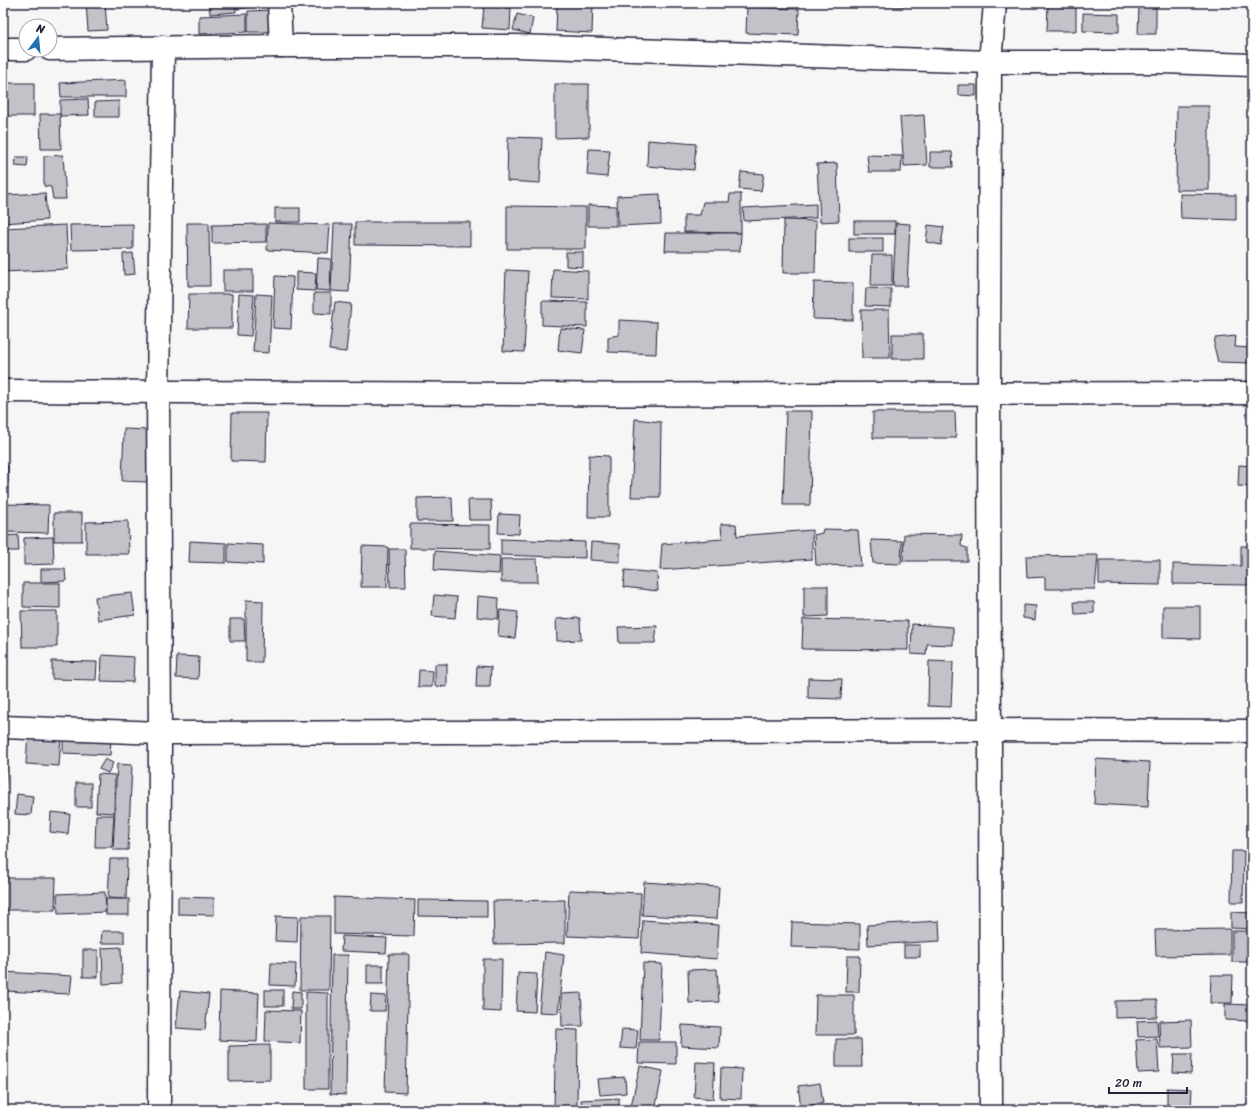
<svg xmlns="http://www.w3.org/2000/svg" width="1255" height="1113" viewBox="0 0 1255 1113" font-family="Sriracha,sans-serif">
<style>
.building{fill:#c2c2c9;stroke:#22223b}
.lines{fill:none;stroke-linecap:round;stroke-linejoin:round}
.minor-casing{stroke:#22223b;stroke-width:25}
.minor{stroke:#fff;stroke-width:22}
</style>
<rect width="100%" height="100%" fill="#f6f6f7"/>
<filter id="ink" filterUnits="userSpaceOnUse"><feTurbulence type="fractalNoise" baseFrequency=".025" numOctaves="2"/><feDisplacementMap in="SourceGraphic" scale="8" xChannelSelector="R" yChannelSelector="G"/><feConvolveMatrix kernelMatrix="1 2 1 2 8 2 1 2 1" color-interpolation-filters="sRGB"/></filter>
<g filter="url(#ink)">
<g class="building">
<polygon points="86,3 105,3 107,30 88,31"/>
<polygon points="209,3 235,3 236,12 210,14"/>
<polygon points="236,3 254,3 255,7 237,9"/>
<rect x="484" y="3" width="32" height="2"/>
<polygon points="557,3 593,3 592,33 556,31"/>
<polygon points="880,3 904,3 904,7 880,6"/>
<polygon points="1048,3 1076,3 1076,31 1047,31"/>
<polygon points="1139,3 1156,3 1156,34 1138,34"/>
<polygon points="484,6 511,8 510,30 482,28"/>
<polygon points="747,7 799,9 798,35 746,33"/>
<polygon points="274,10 275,32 248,32 248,11"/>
<polygon points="1083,13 1119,14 1119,32 1083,31"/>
<polygon points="247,14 247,32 199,34 199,16"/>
<polygon points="517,14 533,18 530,34 513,30"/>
<polygon points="126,80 126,97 61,97 60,83"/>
<rect x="3" y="83" width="31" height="33"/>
<polygon points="555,84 589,84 589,137 555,138"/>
<polygon points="958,85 976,85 976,96 958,95"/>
<polygon points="88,99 89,115 60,116 60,100"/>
<polygon points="119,101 119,117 95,117 95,102"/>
<polygon points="1177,106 1209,106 1209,190 1176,190"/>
<polygon points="40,114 60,114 61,149 41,149"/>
<polygon points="924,115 927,165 904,166 900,117"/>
<polygon points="508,137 542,138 540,183 507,181"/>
<polygon points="648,140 696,144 694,170 647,166"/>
<polygon points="589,149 610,150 607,177 587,175"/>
<polygon points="930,152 952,152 953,167 930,167"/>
<polygon points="63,155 66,199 53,199 51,187 44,186 44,156"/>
<polygon points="867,155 902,156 901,172 869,172"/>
<polygon points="16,157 28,157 27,167 15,166"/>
<polygon points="837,163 839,221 820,222 817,164"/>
<polygon points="741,172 764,174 761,191 739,189"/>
<polygon points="3,185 5,195 45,193 47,220 3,223"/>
<polygon points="660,194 661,224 618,226 617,196"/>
<polygon points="730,194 741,194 741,233 684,232 684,215 700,215 703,202 729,202"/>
<polygon points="1180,194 1236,195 1236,220 1181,218"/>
<polygon points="816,204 816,218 744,221 743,208"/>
<polygon points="588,205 616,206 616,226 588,226"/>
<polygon points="507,206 586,207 586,249 507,249"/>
<rect x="275" y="208" width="25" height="14"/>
<polygon points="784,220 816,221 815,273 783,273"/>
<rect x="854" y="221" width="41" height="13"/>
<polygon points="355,222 470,222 470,246 355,245"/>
<polygon points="187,223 209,223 210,286 188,286"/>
<polygon points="268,223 330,225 328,253 267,250"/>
<polygon points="896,223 910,224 907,286 893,286"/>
<polygon points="133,224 133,249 71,250 70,225"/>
<polygon points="266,224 266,242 212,243 212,225"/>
<polygon points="334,224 352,224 349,292 331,291"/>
<polygon points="66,225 68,269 3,272 3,228"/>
<polygon points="928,225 944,227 941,245 926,242"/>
<polygon points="666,233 741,233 740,251 665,251"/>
<rect x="849" y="238" width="34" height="14"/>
<polygon points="566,252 583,252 583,267 566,266"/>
<polygon points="133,253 135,274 124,275 123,254"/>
<polygon points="872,255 892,255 892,286 871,286"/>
<polygon points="318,258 331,259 330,291 316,290"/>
<polygon points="553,269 588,271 588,299 552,298"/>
<rect x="223" y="270" width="30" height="21"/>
<polygon points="506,270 528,271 524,352 503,351"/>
<polygon points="296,272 316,273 315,291 296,290"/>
<polygon points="275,276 293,277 291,329 273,328"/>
<polygon points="814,282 853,283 853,320 813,319"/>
<polygon points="866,288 891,289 891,307 865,306"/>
<polygon points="314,293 331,293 331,314 314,313"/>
<polygon points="189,294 232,294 232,328 188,328"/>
<polygon points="239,294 254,295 251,336 237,335"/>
<polygon points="256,294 272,295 269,353 253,352"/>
<polygon points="542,301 587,302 587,327 542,325"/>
<polygon points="335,302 351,304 346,352 329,350"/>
<polygon points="861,310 889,310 890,358 862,358"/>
<polygon points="619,320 657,322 656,354 608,352 608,337 619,335"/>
<polygon points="560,328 585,330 582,353 558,350"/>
<rect x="892" y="334" width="31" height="25"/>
<polygon points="1236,336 1235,347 1252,348 1252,363 1218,362 1214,346 1215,338"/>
<polygon points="786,411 812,411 810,505 783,505"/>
<polygon points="873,412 955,412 956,438 873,438"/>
<polygon points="232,413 267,413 266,462 231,461"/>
<polygon points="635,419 661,422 660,497 631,497"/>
<polygon points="124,429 149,430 147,482 122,481"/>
<polygon points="589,455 609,456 609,517 588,517"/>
<polygon points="1239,465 1252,466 1252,487 1238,486"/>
<rect x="3" y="466" width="5" height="16"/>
<polygon points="452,497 453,521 417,521 417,498"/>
<polygon points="468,500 491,500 492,520 469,520"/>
<polygon points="3,504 49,505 48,533 3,532"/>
<rect x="54" y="513" width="28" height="28"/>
<polygon points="499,514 520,515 519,534 498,533"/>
<polygon points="128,521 129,554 86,554 86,522"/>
<polygon points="410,524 490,525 490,549 410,548"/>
<polygon points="721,524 736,524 737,536 812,530 812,559 660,570 662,544 722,539"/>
<polygon points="823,529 858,530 861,566 816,565 814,535 822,533"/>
<polygon points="904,534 962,535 961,546 967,548 967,561 903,561"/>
<polygon points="18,535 19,551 3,551 3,536"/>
<polygon points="53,537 54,564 24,565 24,538"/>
<polygon points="501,539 585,542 585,558 501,555"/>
<polygon points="871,540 902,541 901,564 873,563"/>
<polygon points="190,541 226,543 226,563 189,562"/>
<polygon points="591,542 620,544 620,562 590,560"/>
<polygon points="228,543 263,545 263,564 228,562"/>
<polygon points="362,546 388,547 387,587 361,587"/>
<polygon points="1241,546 1252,546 1252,565 1249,565 1249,585 1173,584 1173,564 1241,566"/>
<polygon points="389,549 405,549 406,587 390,587"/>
<polygon points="435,551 500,556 499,574 434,570"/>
<polygon points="1098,555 1095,589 1045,589 1045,577 1027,578 1026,556"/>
<polygon points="501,559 537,559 538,582 501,582"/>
<polygon points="1099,560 1160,560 1160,585 1099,584"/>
<polygon points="41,569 65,569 66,581 41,582"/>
<polygon points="625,570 657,573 658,591 623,587"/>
<polygon points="23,583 60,583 60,608 23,607"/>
<polygon points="804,586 828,586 828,616 804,617"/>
<polygon points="132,593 135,615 98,620 95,597"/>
<polygon points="434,595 457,597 455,618 432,616"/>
<polygon points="478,596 499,598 498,619 477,617"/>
<polygon points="246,600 263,601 262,662 246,662"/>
<polygon points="1074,602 1094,602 1094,613 1075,614"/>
<polygon points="1023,605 1036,606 1035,620 1023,618"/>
<polygon points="1163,606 1200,606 1200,639 1163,638"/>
<polygon points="500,610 518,612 515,638 498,636"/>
<polygon points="21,611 57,611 57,647 22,647"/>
<polygon points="580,618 581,640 557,641 556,619"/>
<polygon points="230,619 244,619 245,641 230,641"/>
<polygon points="803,619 908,621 908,650 802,649"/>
<polygon points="912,624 953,627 953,645 927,644 926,655 911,654"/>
<polygon points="657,626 655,643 619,643 618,627"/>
<polygon points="102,655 134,657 133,682 101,681"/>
<polygon points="177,656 199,657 198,679 176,678"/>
<polygon points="52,661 97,662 96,680 52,679"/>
<polygon points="929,661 953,662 951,707 928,706"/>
<polygon points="435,664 447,664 447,687 435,686"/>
<polygon points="477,666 491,667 490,687 476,687"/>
<polygon points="419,670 433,671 432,687 418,687"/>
<polygon points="808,678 842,679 841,699 808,698"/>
<polygon points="28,734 61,736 59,766 26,764"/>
<polygon points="3,736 8,737 3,833"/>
<polygon points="63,736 111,738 110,755 63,753"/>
<polygon points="105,759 113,763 108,773 99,769"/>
<polygon points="1096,759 1150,762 1148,807 1094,804"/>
<polygon points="117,764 132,765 128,850 113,850"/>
<polygon points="98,774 115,775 114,813 96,812"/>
<rect x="76" y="783" width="15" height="24"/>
<polygon points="17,794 33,796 31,815 15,814"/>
<polygon points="51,812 70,814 68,834 50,832"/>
<polygon points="96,815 114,815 112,847 95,847"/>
<rect x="1250" y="826" width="2" height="15"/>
<polygon points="1232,851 1244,851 1243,902 1231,902"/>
<polygon points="110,859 127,859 126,899 108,898"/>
<polygon points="3,878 56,878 55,910 3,910"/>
<polygon points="644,882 719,887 717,919 642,915"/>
<polygon points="569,890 641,893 639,939 567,936"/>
<polygon points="105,892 106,912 58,914 57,894"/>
<polygon points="178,897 214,898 214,915 178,914"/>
<polygon points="334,897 415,900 414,936 334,934"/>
<rect x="106" y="899" width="23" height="16"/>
<polygon points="418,900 487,901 487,917 418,916"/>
<polygon points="565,900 565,943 494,944 493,901"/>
<polygon points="1231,912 1252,913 1252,929 1231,928"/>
<polygon points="276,916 298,917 297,942 275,941"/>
<polygon points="301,916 330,916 329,990 300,990"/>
<polygon points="643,920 719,925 717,959 641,953"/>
<polygon points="939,921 940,941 868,945 867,925"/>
<polygon points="792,922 860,924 860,949 791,947"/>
<polygon points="1230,929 1230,955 1156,956 1155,930"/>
<polygon points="102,931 124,931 124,943 101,943"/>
<rect x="1232" y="931" width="20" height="31"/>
<polygon points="342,936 387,938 386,953 341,951"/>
<rect x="904" y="945" width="16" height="12"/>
<polygon points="121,947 122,983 103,984 102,948"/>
<rect x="83" y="950" width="15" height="27"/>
<polygon points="545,952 564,955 558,1013 539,1012"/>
<polygon points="389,954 409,954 406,1093 385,1092"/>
<polygon points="332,955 348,955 346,1095 330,1094"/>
<polygon points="847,956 860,956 859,992 846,992"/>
<polygon points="483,959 502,959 501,1012 483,1011"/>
<polygon points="271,963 296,964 295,986 270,985"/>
<polygon points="643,963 662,964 659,1040 640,1040"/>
<rect x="367" y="965" width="16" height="19"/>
<polygon points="717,969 719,1002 689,1003 688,970"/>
<polygon points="3,972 72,976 70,994 3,991"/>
<polygon points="518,973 537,974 535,1012 516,1011"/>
<polygon points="1211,975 1233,975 1232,1003 1210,1003"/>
<rect x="265" y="990" width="18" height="16"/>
<polygon points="180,991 209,994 205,1030 176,1028"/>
<polygon points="220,991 259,993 257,1042 219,1040"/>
<polygon points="292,991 301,992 301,1009 291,1009"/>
<polygon points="306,992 328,993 328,1089 306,1089"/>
<polygon points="581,993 583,1026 562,1026 561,994"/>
<polygon points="371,995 386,996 385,1011 370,1011"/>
<polygon points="816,995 854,995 854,1035 815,1035"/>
<polygon points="1157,1000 1157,1017 1115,1018 1115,1001"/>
<polygon points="1225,1004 1252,1005 1252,1021 1225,1020"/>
<polygon points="266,1010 301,1011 300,1043 265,1041"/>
<polygon points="1157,1020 1158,1036 1138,1037 1137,1021"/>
<polygon points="1191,1020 1192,1047 1160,1048 1159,1021"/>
<polygon points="682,1025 720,1027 719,1048 681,1046"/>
<polygon points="556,1029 578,1030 577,1108 554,1107"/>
<polygon points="622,1029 638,1030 636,1049 620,1048"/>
<polygon points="836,1039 861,1039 862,1067 836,1067"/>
<polygon points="1157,1039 1159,1072 1138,1073 1136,1040"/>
<polygon points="639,1042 676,1042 676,1064 638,1063"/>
<polygon points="270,1045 270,1080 229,1081 229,1046"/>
<polygon points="1174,1054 1192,1054 1191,1074 1173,1073"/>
<polygon points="696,1062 715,1063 713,1099 694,1097"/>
<polygon points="640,1066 663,1071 655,1110 631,1106"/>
<polygon points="721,1068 742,1069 741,1099 720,1098"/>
<polygon points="625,1077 626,1093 600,1095 598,1079"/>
<polygon points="820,1083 823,1103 801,1107 798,1086"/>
<polygon points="1167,1088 1192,1089 1191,1107 1167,1106"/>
<polygon points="619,1098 619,1110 582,1110 581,1100"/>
</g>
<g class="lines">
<defs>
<g id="minor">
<polyline points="279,3 281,46"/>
<polyline points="3,49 26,49"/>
<polyline points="50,49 281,46 516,46 990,62 1163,62 1252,65"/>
<path d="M3,391C419,395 836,396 1252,393"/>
<polyline points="3,727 160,733 990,730 1252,731"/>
<polyline points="159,1110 160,733 158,392 163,47"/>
<polyline points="991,1110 989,395 990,62 995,3"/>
</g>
</defs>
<use href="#minor" class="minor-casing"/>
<use href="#minor" class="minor"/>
</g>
</g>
<rect width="1255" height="1113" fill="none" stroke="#fff" stroke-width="16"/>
<rect x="8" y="8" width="1239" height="1097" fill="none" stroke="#22223b" stroke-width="1.5" filter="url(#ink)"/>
<g transform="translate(38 38) rotate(16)"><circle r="19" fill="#ffffff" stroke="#a7a7b1"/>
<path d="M0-3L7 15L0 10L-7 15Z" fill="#1f6fb2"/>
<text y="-6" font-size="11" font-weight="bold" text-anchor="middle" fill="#22223b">N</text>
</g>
<path d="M1109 1087v6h78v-6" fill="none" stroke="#22223b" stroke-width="2"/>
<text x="1115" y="1087" font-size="12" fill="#22223b" stroke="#ffffff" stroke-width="3" paint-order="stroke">20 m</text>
</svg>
